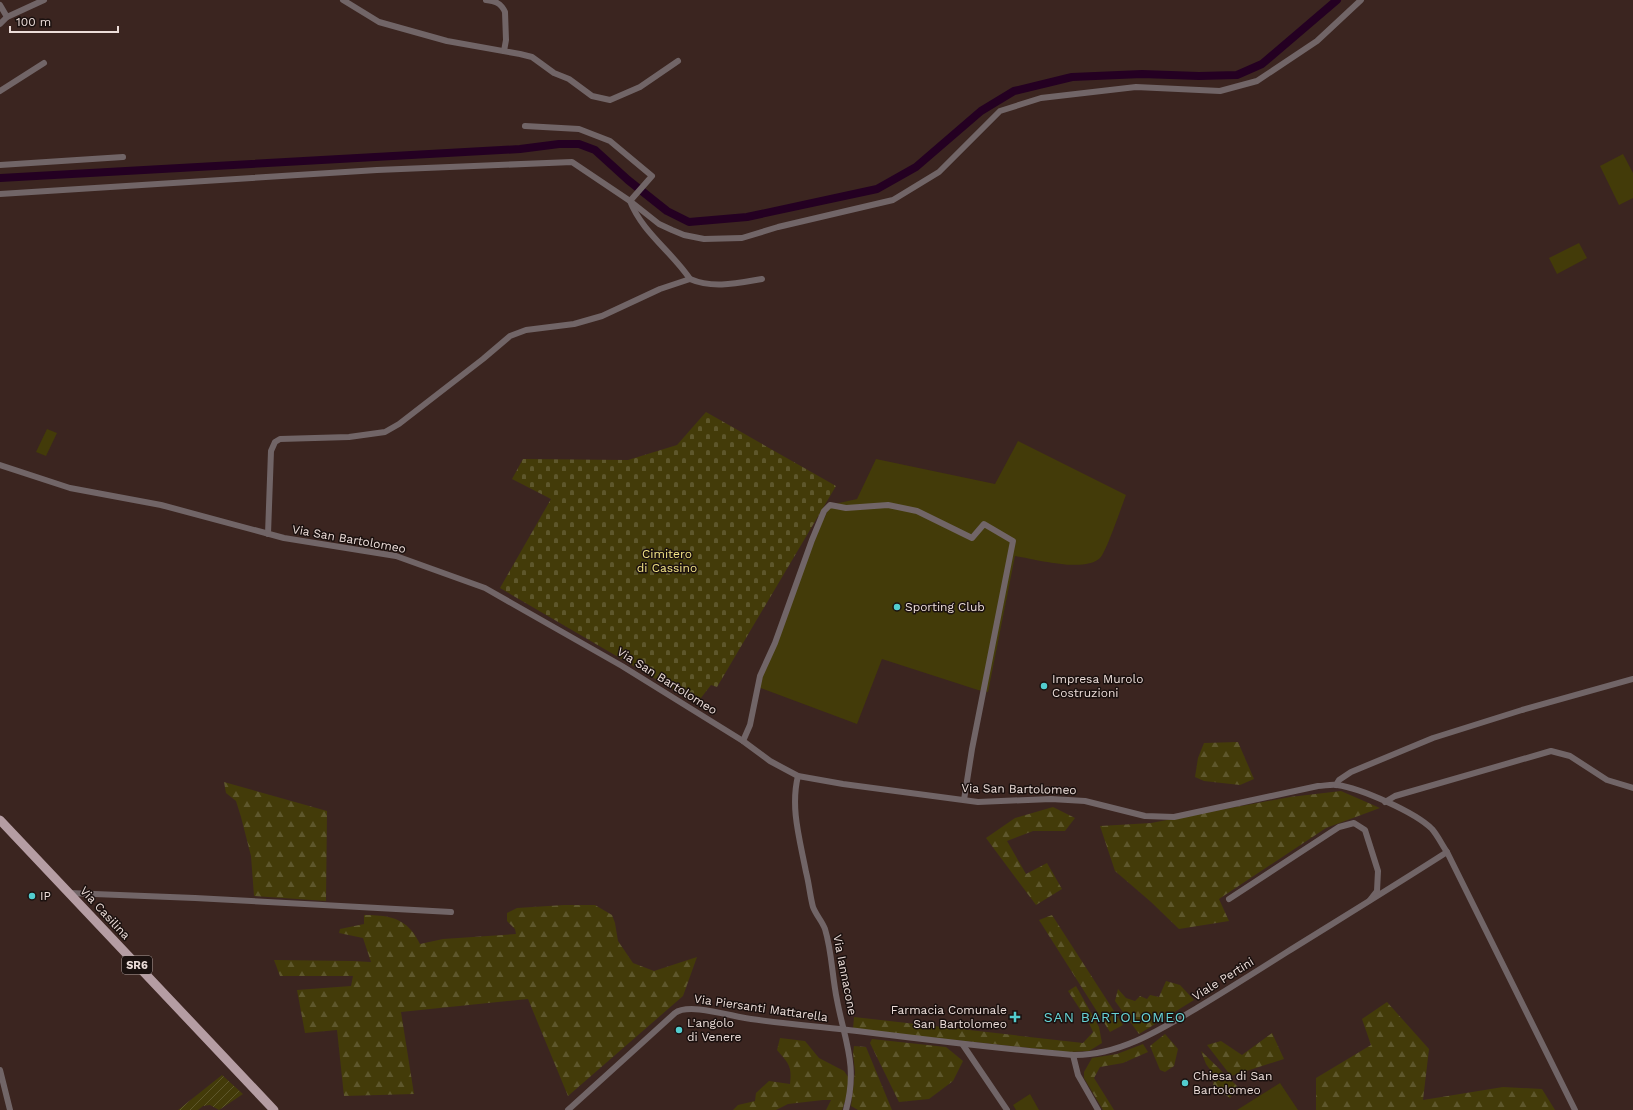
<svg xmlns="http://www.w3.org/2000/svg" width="1633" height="1110" viewBox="0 0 1633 1110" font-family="'Work Sans',sans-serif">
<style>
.grass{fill:#433b09}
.forest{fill:url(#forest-firs)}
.cemetery{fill:url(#cemetery-stones)}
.garden{fill:url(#garden-furrows)}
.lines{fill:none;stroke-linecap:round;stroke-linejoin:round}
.canal{stroke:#240022;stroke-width:8}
.minor{stroke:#716567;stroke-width:6}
.primary{stroke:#b59da3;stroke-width:9}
.poi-dot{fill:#52cdcf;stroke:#1b110f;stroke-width:1.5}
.labels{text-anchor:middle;stroke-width:3;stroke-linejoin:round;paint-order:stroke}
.shield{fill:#1b110f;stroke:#ada09c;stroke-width:1}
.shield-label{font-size:11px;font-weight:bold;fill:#ecddd9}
.street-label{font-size:12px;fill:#ecddd9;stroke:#1b110f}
.park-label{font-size:12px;fill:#f5e587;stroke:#1b110f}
.poi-label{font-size:12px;fill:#ecddd9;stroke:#1b110f;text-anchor:start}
.quarter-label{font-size:14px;letter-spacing:1px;fill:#66d3d5;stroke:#1b110f}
</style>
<defs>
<pattern id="forest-firs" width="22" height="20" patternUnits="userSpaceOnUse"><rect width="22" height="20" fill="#433b09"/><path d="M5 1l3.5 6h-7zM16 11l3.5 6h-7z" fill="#5e572c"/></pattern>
<pattern id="cemetery-stones" width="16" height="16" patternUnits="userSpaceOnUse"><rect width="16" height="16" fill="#433b09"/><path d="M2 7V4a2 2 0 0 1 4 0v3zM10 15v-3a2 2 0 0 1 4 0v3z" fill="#5e572c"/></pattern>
<pattern id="garden-furrows" width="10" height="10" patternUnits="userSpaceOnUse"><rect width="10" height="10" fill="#433b09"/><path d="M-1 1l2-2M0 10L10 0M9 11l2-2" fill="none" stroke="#5e572c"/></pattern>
</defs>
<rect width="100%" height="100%" fill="#3b2520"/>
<g class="grass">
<polygon points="1623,154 1633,173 1633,198 1619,205 1600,166"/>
<polygon points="1579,243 1587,258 1557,274 1549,258"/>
<polygon points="47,429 57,433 46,456 36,452"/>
<path d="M1018,441L1126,495C1122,505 1106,553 1100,558C1084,573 1036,559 1015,556L988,692L978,690L882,659L857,724L758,687L823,519H824L830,505L857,499L876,459L995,484Z"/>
<polygon points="1280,1083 1298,1110 1237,1110"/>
<polygon points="1030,1094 1039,1110 1016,1110 1013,1105"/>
</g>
<g class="forest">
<polygon points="1238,742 1254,779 1240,785 1204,781 1195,777 1198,758 1204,743"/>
<polygon points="224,782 327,811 326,901 254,896 251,856 241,817 236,801 226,793"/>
<polygon points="1341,791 1380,808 1326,828 1219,899 1229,921 1179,929 1151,902 1115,871 1100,826 1151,823 1290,797"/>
<polygon points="1053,807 1075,818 1065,831 1033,831 1007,841 1026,874 1047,863 1062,889 1036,905 986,838 1015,818"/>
<path d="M564,905H595L612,915L615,923L618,941L633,963L654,971L697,957L683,996L568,1096L528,999L401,1012L414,1094L344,1096L337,1030L305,1033L297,990L351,986L353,976H280L274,960L353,961L371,962L363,938L339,933L340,929L364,924V915C381,915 399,916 411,930C415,934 417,939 420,944L443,939L516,934L515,929L507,921V913L517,908Z"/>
<polygon points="1052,915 1123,1025 1110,1032 1039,920"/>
<polygon points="1166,981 1180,985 1194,1000 1139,1034 1115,1001 1118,989 1126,998 1135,1001 1140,996 1147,999 1150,995 1159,997"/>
<polygon points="1076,986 1099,1027 1102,1043 1089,1051 1067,1052 853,1029 854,1017 1083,1043 1093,1032 1089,1023 1068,991"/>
<polygon points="1387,1002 1429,1049 1423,1100 1503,1087 1542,1089 1555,1110 1316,1110 1316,1078 1371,1045 1362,1019"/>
<polygon points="1272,1033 1284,1059 1231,1076 1207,1045 1221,1041 1242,1055"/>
<polygon points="1165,1034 1178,1049 1174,1066 1165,1072 1160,1070 1150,1046"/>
<path d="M780,1038L805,1041L819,1058L844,1071L849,1078L847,1096L842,1110H826L831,1100H823L788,1104L776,1110H733L738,1105L755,1101L756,1093L769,1081L790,1084C792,1066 789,1064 777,1050Z"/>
<polygon points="872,1039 946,1047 963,1061 953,1081 929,1099 899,1102 870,1043"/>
<polygon points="1143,1044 1148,1052 1123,1063 1100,1067 1094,1078 1114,1110 1103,1110 1084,1078 1084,1072 1092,1058 1117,1054"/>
<polygon points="854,1046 866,1047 892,1110 858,1110 851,1106 855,1072 853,1053"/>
<polygon points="1201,1051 1238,1087 1230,1098 1213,1087 1214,1075 1206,1064"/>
</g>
<polygon class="cemetery" points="706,412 836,486 717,687 711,685 697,703 500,588 551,499 512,479 523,459 628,460 677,445"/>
<polygon class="garden" points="222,1075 243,1094 219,1110 210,1105 203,1106 198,1110 178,1110"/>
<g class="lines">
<polyline class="canal" points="0,178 520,149 559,144 579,144 595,150 628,180 667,211 689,222 747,217 877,189 916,167 981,111 1014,91 1072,77 1142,74 1199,76 1237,75 1262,64 1337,0"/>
<g class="minor">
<polyline points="343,0 379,22 447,41 520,54 532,57 554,73 569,79 592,96 610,100 640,87 678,61"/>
<path d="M486,0C495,1 501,3 505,12L506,40L504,51"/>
<polyline points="0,5 7,17"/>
<polyline points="0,24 7,17 44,0"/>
<polyline points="0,91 44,63"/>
<polyline points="0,165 123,157"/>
<polyline points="0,194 377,170 572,162 630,201 659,224 672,230 684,235 704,239 742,238 778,227 893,200 939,172 1000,111 1041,98 1136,87 1220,91 1257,81 1317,41 1361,0"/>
<path d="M690,279C713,289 738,283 762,279"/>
<path d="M0,465L70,488L161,505L284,538L396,556L485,588L622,666L743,741L770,761L798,776L843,784L978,802L1051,799L1085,801L1145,816L1174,817L1318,786C1324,786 1331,784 1337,785C1360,788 1415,812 1432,829C1438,836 1442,845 1447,852L1575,1110"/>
<path d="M268,534L271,451L275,442L280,439L349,437L385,432L399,424L483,359L510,336L526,330L574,324L602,316L660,289L690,279C672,252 642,232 630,201L652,176L610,141L579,129L525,126"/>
<polyline points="743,741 750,725 760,676 775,643 812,540 824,511 830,505 846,508 888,505 917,511 972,538 984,524 1013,541 972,749 964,800"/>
<path d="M798,776C790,808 800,840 806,872C809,883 810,896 813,907C816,915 822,921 825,929C832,952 832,976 837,1000C845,1042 858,1066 846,1110"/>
<polyline points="1336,785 1339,780 1351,772 1433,738 1522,710 1633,679"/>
<polyline points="1385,802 1395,796 1551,751 1570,756 1607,780 1633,788"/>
<polyline points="69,893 195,898 451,912"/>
<polyline points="1229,899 1339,827 1354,823 1365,830 1378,871 1377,891 1370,900"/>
<polyline points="963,1045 1007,1110"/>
<polyline points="1073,1055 1078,1075 1098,1110"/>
<polyline points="0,1070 10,1110"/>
<path d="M568,1110L675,1013C689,1002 733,1017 751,1019C786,1024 822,1027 857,1031C929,1040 1001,1049 1073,1055C1118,1056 1160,1030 1197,1008C1227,990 1257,971 1287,952C1340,919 1394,886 1447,852"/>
</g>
<polyline class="primary" points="0,820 274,1110"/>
</g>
<g class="poi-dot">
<circle cx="897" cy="607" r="4"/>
<circle cx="1044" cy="686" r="4"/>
<circle cx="32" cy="896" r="4"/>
<path d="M1013 1011h4v4h4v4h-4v4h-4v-4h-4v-4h4z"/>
<circle cx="679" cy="1030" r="4"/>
<circle cx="1185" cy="1083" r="4"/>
</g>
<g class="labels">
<rect class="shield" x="122" y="956" width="30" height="18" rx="3"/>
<g class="shield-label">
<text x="137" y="969">SR6</text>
</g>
<g class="street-label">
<text transform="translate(349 539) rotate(10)" y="4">Via San Bartolomeo</text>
<text transform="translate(667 681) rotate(32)" y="4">Via San Bartolomeo</text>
<text transform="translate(1019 789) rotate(1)" y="4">Via San Bartolomeo</text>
<text transform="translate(105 913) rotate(47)" y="4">Via Casilina</text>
<text transform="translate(845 975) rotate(79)" y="4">Via Iannacone</text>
<text transform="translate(1223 979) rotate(-32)" y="4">Viale Pertini</text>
<text transform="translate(761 1008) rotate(8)" y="4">Via Piersanti Mattarella</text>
</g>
<g class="park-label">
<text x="667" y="558">Cimitero<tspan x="667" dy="14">di Cassino</tspan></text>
</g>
<g class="poi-label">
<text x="905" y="611">Sporting Club</text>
<text x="1052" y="683">Impresa Murolo<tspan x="1052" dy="14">Costruzioni</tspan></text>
<text x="40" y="900">IP</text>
<text x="1007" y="1014" text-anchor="end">Farmacia Comunale<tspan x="1007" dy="14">San Bartolomeo</tspan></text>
<text x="687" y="1027">L'angolo<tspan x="687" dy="14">di Venere</tspan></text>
<text x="1193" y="1080">Chiesa di San<tspan x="1193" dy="14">Bartolomeo</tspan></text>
</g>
<g class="quarter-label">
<text x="1115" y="1022">SAN BARTOLOMEO</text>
</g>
</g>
<path d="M10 26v6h108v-6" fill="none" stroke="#ecddd9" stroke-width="2"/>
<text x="16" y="26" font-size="12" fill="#ecddd9" stroke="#1b110f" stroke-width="3" paint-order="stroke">100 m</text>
</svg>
